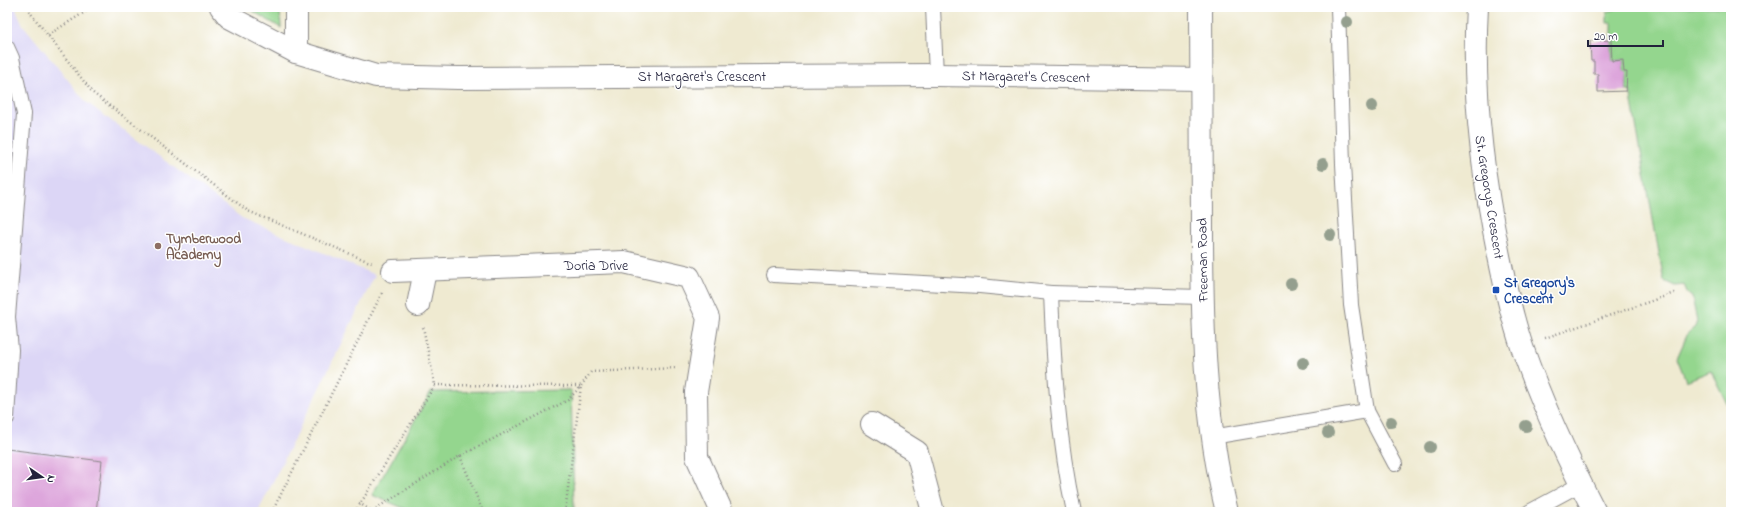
<svg xmlns="http://www.w3.org/2000/svg" width="1738" height="519" viewBox="0 0 1738 519" font-family="'Indie Flower',sans-serif">
<style>
.built{fill:#dcd6f6}
.green{fill:#94d68e;stroke:#5b7c64}
.building{fill:#dda5db}
.lines{fill:none;stroke-linecap:round;stroke-linejoin:round}
.service-casing{stroke:#888686;stroke-width:16}
.minor-casing{stroke:#888686;stroke-width:24}
.path{stroke:#888686;stroke-width:2.5;stroke-dasharray:1 3;stroke-linecap:butt}
.service{stroke:#fff;stroke-width:14}
.minor{stroke:#fff;stroke-width:22}
.tree{fill:#949f8e}
.education-dot{fill:#8d6e63;stroke:#fff;stroke-width:1.5}
.transit-dot{fill:#1a4fb4;stroke:#fff;stroke-width:1.5}
.labels{text-anchor:middle;stroke-width:3;stroke-linejoin:round;paint-order:stroke}
.street-label{font-size:14px;fill:#22223b;stroke:#fff}
.education-label{font-size:14px;font-weight:bold;fill:#785e54;stroke:#fff;text-anchor:start}
.transit-label{font-size:14px;font-weight:bold;fill:#164399;stroke:#fff;text-anchor:start}
</style>
<rect width="100%" height="100%" fill="#fff"/>
<filter id="ink" filterUnits="userSpaceOnUse"><feTurbulence type="fractalNoise" baseFrequency=".025" numOctaves="2"/><feDisplacementMap in="SourceGraphic" scale="8" xChannelSelector="R" yChannelSelector="G"/><feConvolveMatrix kernelMatrix="1 2 1 2 8 2 1 2 1" color-interpolation-filters="sRGB"/></filter>
<filter id="wash" filterUnits="userSpaceOnUse"><feTurbulence type="fractalNoise" baseFrequency=".012" numOctaves="4" result="noise"/><feDisplacementMap in="SourceGraphic" scale="16" xChannelSelector="R" yChannelSelector="G"/><feGaussianBlur stdDeviation="0.9" result="paint"/><feColorMatrix in="noise" values="0 0 0 0 0 0 0 0 0 0 0 0 0 0 0 0 0 1.4 0 .05"/><feComposite in="paint" operator="in"/></filter>
<g filter="url(#wash)">
<rect width="100%" height="100%" fill="#efead1"/>
<polygon class="built" points="7,7 15,7 23,25 86,102 242,218 375,275 258,512 7,512"/>
<g class="green">
<polygon points="246,7 280,7 281,28"/>
<polygon points="1616,7 1731,7 1731,412 1711,371 1686,381 1677,358 1688,333 1695,327 1697,321 1692,297 1688,294 1684,285 1675,286 1664,281 1630,91 1626,91 1627,72 1624,72 1623,60 1612,61 1612,23 1607,23 1607,12 1616,9"/>
<polygon points="571,390 574,508 576,512 413,512 372,495 431,392"/>
</g>
<g id="blocks">
<g class="building">
<polygon points="1611,40 1612,61 1623,60 1624,72 1627,72 1626,91 1598,92 1598,74 1594,74 1594,61 1591,61 1590,41"/>
<polygon points="7,449 102,461 96,512 32,512 7,509"/>
</g>
</g>
</g>
<g filter="url(#ink)">
<use href="#blocks" fill-opacity="0" stroke="#888686" stroke-width="1"/>
<g class="lines">
<defs>
<g id="service">
<polyline points="933,7 936,75"/>
<polyline points="1338,7 1343,164 1351,305 1367,411 1395,464"/>
<polyline points="7,47 12,58 24,114 8,317 11,350 7,418"/>
<path d="M774,275L980,286L1051,293C1054,367 1058,440 1074,512"/>
<polyline points="1051,293 1202,297"/>
<polyline points="1212,437 1367,411"/>
<polyline points="1529,512 1581,484"/>
</g>
<g id="minor">
<polyline points="221,7 229,17 296,52 376,76 458,78 936,75 1201,79"/>
<path d="M1201,7C1201,80 1201,153 1202,226C1202,322 1204,418 1227,512"/>
<path d="M1477,7C1472,91 1482,174 1499,256C1505,286 1512,317 1522,347C1542,404 1567,458 1595,512"/>
<polyline points="296,52 296,7"/>
<polyline points="393,271 624,262 689,277 708,318 696,392 697,457 722,512"/>
<polyline points="418,305 425,271"/>
<polyline points="872,424 917,452 933,512"/>
</g>
</defs>
<use href="#service" class="service-casing"/>
<use href="#minor" class="minor-casing"/>
<g class="path">
<polyline points="28,7 32,15 93,93 248,211 372,263"/>
<polyline points="48,35 93,7"/>
<polyline points="1545,338 1677,292"/>
<polyline points="435,385 581,386 565,512"/>
<polyline points="460,456 483,512"/>
<polyline points="359,503 372,511 460,456 568,400 581,386 591,372 676,368"/>
<polyline points="272,512 383,291"/>
<polyline points="355,512 435,385 423,327"/>
</g>
<use href="#service" class="service"/>
<use href="#minor" class="minor"/>
</g>
<g class="tree">
<circle cx="1347" cy="22" r="6"/>
<circle cx="1372" cy="106" r="6"/>
<circle cx="1323" cy="164" r="6"/>
<circle cx="1330" cy="235" r="6"/>
<circle cx="1291" cy="284" r="6"/>
<circle cx="1303" cy="363" r="6"/>
<circle cx="1391" cy="422" r="6"/>
<circle cx="1526" cy="426" r="6"/>
<circle cx="1328" cy="433" r="6"/>
<circle cx="1430" cy="447" r="6"/>
</g>
</g>
<circle class="education-dot" cx="158" cy="246" r="4"/>
<rect class="transit-dot" x="1492" y="286" width="8" height="8" rx="2"/>
<g class="labels">
<g class="street-label">
<text x="702" y="81">St Margaret's Crescent</text>
<text transform="translate(1026 76) rotate(1)" y="5">St Margaret's Crescent</text>
<text transform="translate(1490 197) rotate(81)" y="5">St. Gregorys Crescent</text>
<text transform="translate(1202 260) rotate(-91)" y="5">Freeman Road</text>
<text x="596" y="270">Doria Drive</text>
</g>
<g class="education-label">
<text x="166" y="243">Tymberwood<tspan x="166" dy="16">Academy</tspan></text>
</g>
<g class="transit-label">
<text x="1504" y="287">St Gregory's<tspan x="1504" dy="16">Crescent</tspan></text>
</g>
</g>
<rect width="1738" height="519" fill="none" stroke="#fff" stroke-width="24"/>
<g transform="translate(42 477) rotate(103)" stroke="#ffffff" stroke-width="3" paint-order="stroke">
<path d="M0-3L7 15L0 10L-7 15Z" fill="#22223b"/>
<text y="-6" font-size="11" font-weight="bold" text-anchor="middle" fill="#22223b">N</text>
</g>
<path d="M1588 40v6h75v-6" fill="none" stroke="#22223b" stroke-width="2"/>
<text x="1594" y="40" font-size="12" fill="#22223b" stroke="#ffffff" stroke-width="3" paint-order="stroke">20 m</text>
</svg>
